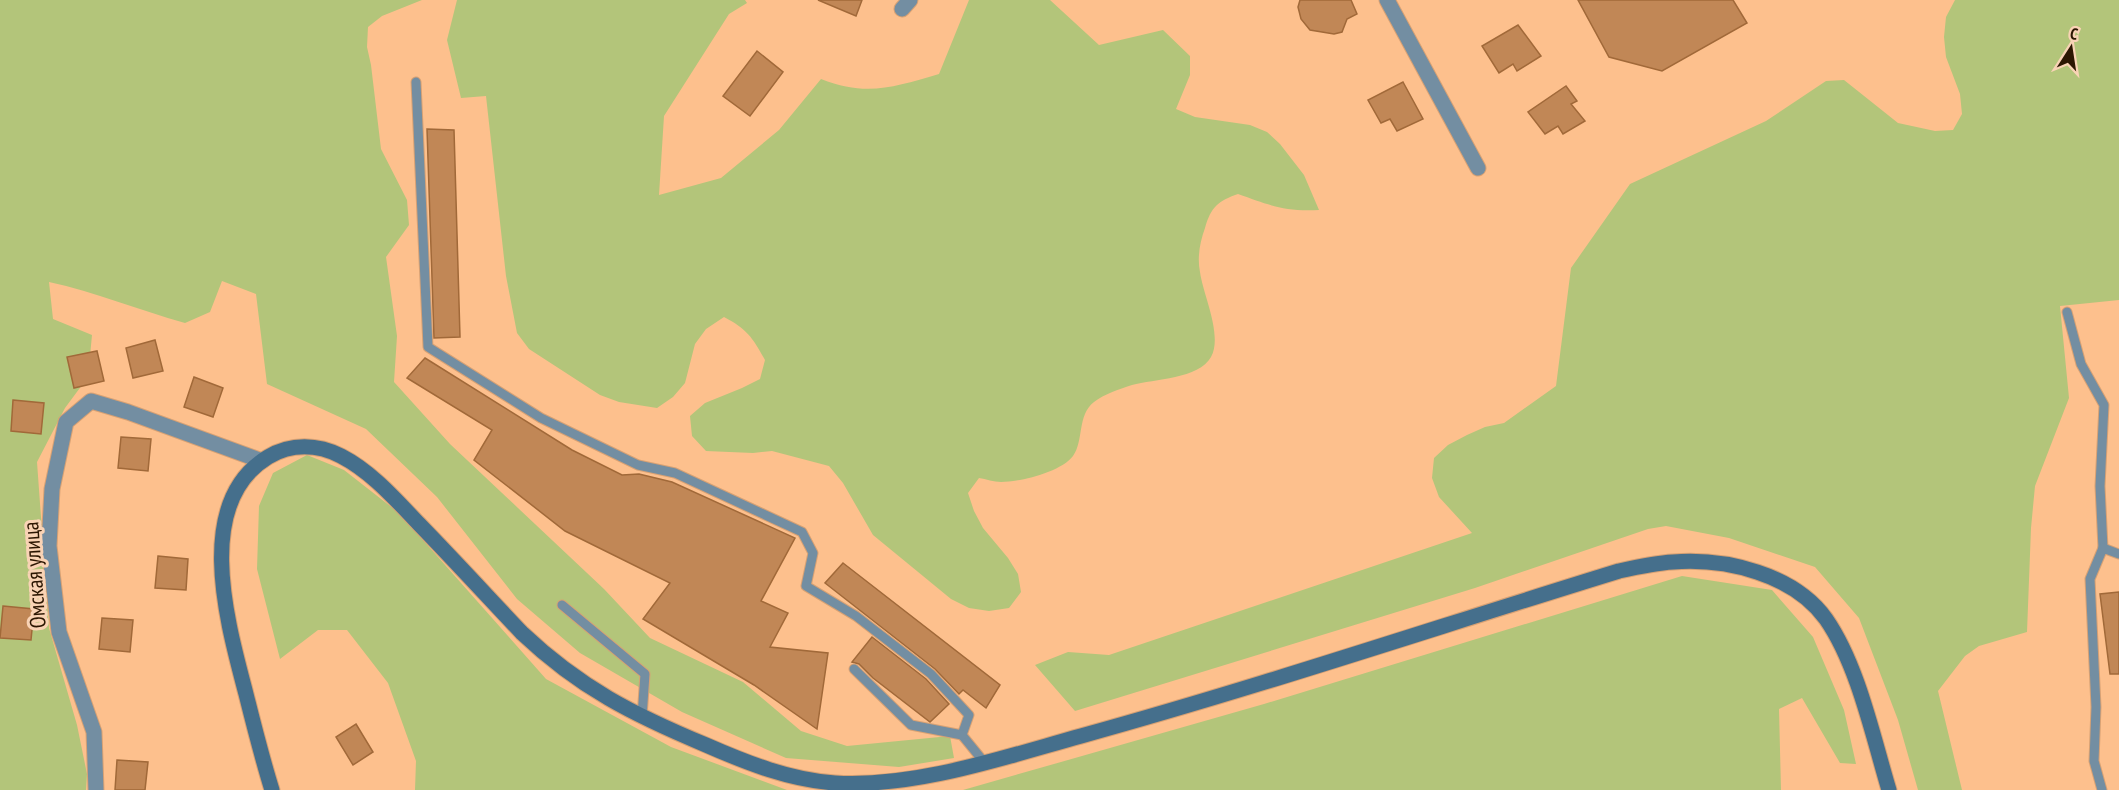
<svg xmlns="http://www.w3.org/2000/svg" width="2119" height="790" viewBox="0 0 2119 790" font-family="'PT Sans Narrow',sans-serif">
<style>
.green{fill:#b3c57a}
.building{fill:#c18756;stroke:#a16939;stroke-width:1.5}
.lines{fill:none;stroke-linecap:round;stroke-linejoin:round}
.service-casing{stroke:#d7a174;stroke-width:11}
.minor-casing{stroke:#d7a174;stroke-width:17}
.secondary-casing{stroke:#d7a174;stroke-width:17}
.service{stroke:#738ea2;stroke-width:9}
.minor{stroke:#738ea2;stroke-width:15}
.secondary{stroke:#456f8c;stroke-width:15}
.labels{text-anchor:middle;stroke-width:6;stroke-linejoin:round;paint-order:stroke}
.street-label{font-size:22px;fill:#2c1602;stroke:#f9d3b5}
</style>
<rect width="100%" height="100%" fill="#fdc08d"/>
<g class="green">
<path d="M0,0H422L382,16L368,27L367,47L371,65L381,149L407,200L409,225L386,257L397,336L394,382L450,444L604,589L650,638L743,682L801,731L847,746L950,736L954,758L899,767L786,758L682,712L580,653L517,599L437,497L366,429L267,384L256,294L222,281L210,312L185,323C139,310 95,292 49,282L53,319L92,335L88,377L65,408L37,462L49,628L77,725L87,774L86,790H0Z"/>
<path d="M457,0H745L747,3L729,14L664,116L659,195L721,178L779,130L821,79C867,97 894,87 939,74L969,0H1050L1099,45L1163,30L1190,56V75L1176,109L1195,117L1250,125L1267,132L1280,144L1304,175L1319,210C1285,212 1269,205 1238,194C1218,201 1211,207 1205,228C1200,242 1197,257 1200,272C1203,295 1223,335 1211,357C1199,379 1154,379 1132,385C1120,389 1104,394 1094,402C1077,415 1084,441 1073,456C1061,472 1020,482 1001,482C994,482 986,479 979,478L968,493L974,511L983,528L1008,558L1018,574L1021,592L1009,608L989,611L969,608L951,599L873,535L843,483L829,466L772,451L753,453L706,451L692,436L690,416L705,403L742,388L760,379L765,360C753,338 747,329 724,317L706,329L695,344L685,383L673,397L657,408L619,402L600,395L529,349L517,333L506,276L486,96L461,98L447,40Z"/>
<polygon points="1955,0 2119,0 2119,300 2060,306 2069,398 2035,486 2031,528 2027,632 1979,646 1965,656 1938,691 1962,790 1918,790 1898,720 1859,618 1815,567 1729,538 1666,526 1648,529 1475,588 1075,711 1035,665 1068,652 1109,655 1472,533 1439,497 1432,478 1434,458 1448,445 1467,435 1485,427 1504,423 1556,386 1571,268 1630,184 1766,121 1826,81 1844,80 1898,123 1935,131 1953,130 1962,114 1960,94 1946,57 1944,37 1946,17"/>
<polygon points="307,455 344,470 399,513 546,679 671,747 787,790 415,790 416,761 388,683 347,630 318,630 280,659 257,569 259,506 273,473"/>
<polygon points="1682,576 1772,590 1813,637 1844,710 1856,764 1840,763 1802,698 1779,709 1781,790 963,790 1264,704"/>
</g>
<g class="building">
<polygon points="818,0 862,0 856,16"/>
<polygon points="1300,0 1351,0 1357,14 1347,19 1342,32 1334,34 1310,30 1301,19 1298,7"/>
<polygon points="1578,0 1733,0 1747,23 1662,71 1609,57"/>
<polygon points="1518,25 1541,56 1517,71 1513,64 1499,73 1482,46"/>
<polygon points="757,51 783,72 750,116 723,96"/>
<polygon points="1403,82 1423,119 1397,131 1390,119 1381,123 1368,100"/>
<polygon points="1566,86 1577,101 1571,104 1585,121 1563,134 1558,126 1545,134 1528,112"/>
<polygon points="427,129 454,130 460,337 434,338"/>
<polygon points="155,340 163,371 133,378 126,348"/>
<polygon points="97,351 104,381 74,388 67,357"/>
<polygon points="425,358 572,450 622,475 639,474 672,482 795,538 761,601 788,613 770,647 828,653 817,729 754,685 643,619 670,583 565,531 474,460 492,430 407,378"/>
<polygon points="194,377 223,388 213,417 184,407"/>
<polygon points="13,400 44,403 41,434 11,431"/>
<polygon points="121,437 151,439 148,471 118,468"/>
<polygon points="158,556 188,559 186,590 155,588"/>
<polygon points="843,563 1000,685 986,708 963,690 959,694 935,669 825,583"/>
<polygon points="2119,592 2119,674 2110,674 2100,594"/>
<polygon points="3,606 34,609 31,640 0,638"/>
<polygon points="102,618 133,620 130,652 99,649"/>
<polygon points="872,637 926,679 949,704 930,722 873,678 859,664 852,662"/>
<polygon points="356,724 373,752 353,765 336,737"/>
<polygon points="117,760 148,762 145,790 115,790"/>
</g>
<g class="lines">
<defs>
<g id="service">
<polyline points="416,82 428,347 541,418 638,465 675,473 802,532 813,553 806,586 856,616 931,674 969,715 962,735 984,762"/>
<polyline points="2067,312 2081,364 2104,405 2100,486 2103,548"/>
<polyline points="562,605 645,674 642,717"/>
<polyline points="854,669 911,725 962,735"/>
<polyline points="2102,790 2094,761 2096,707 2090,579 2103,548 2119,554"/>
</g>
<g id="minor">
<polyline points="1387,0 1478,168"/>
<polyline points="902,9 910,0"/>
<polyline points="96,790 94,732 59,632 49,546 52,489 66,422 91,401 128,412 262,461"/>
</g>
<path id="secondary" d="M272,790C262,758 254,726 246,694C228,625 192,503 268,457C291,443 318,444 341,456C372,472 396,500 419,524C454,560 488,597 522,633C580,688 634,715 706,745C747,763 790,780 835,783C915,788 1005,757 1081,736C1262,686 1440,626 1619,571C1637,567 1655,563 1673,562C1726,558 1794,574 1826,619C1858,665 1873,737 1889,790"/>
</defs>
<use href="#service" class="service-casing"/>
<use href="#minor" class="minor-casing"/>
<use href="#secondary" class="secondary-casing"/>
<use href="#service" class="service"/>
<use href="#minor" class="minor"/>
<use href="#secondary" class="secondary"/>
</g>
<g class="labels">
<g class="street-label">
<text transform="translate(34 575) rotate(-94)" y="8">Омская улица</text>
</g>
</g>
<g transform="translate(2071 48) rotate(12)" stroke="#f9d3b5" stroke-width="4.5" paint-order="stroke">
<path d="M0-4.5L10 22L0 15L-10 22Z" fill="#2c1602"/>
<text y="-9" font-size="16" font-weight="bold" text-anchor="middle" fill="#2c1602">С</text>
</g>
</svg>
